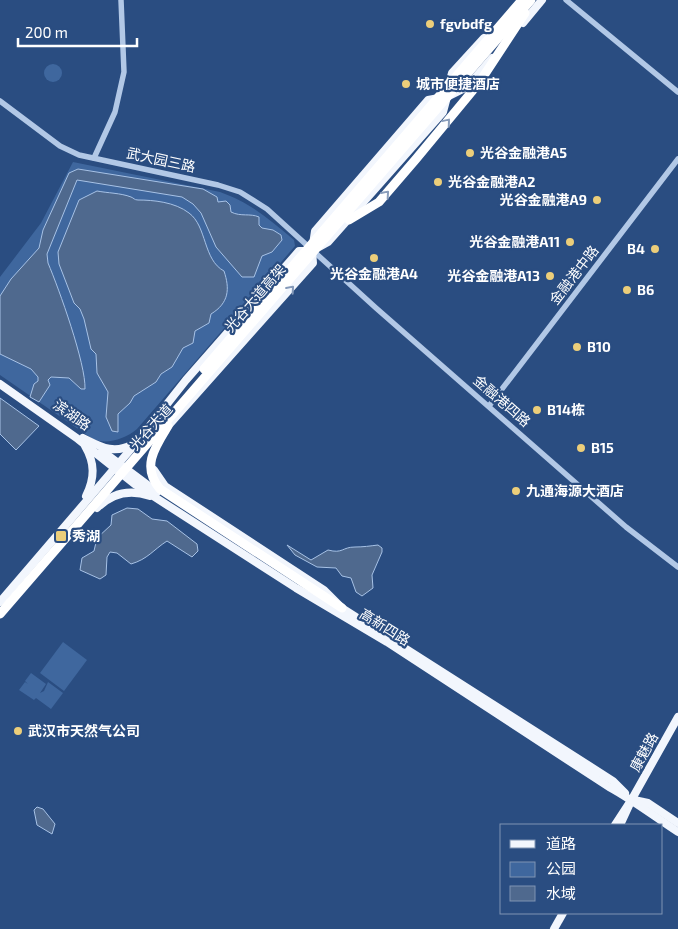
<svg xmlns="http://www.w3.org/2000/svg" width="678" height="929" viewBox="0 0 678 929" font-family="'Exo 2','Noto Sans SC',sans-serif">
<style>
.green{fill:#3f679e}
.water{fill:#4f698e;stroke:#a7c2e6}
.lines{fill:none;stroke-linecap:round;stroke-linejoin:round}
.minor{stroke:#b2c8e6;stroke-width:5.5}
.major{stroke:#f2f6fd;stroke-width:8}
.highway{stroke:#fff;stroke-width:9}
.oneway{stroke:#8a9dba}
.oneway2{stroke:#8499b9}
.poi-dot{fill:#ecce7a;stroke:#2a4d81;stroke-width:2}
.labels{text-anchor:middle;stroke-width:4.5;stroke-linejoin:round;paint-order:stroke}
.poi-label{font-size:14px;font-weight:bold;fill:#fff;stroke:#2a4d81;text-anchor:start}
.street-label{font-size:14px;fill:#fff;stroke:#2a4d81}
</style>
<rect width="100%" height="100%" fill="#2a4d81"/>
<g class="green">
<circle cx="53" cy="73" r="9"/>
<path d="M73,162L220,192C251,203 269,219 294,240L295,246L137,429C125,439 109,444 94,440L0,375V277L41,223Z"/>
<polygon points="63,642 87,660 64,691 40,673"/>
<polygon points="31,673 46,684 40,693 44,691 48,682 63,693 51,709 36,698 34,700 19,690 25,682 28,684 25,681"/>
</g>
<g class="water">
<path d="M78,169L203,189L217,197L218,202L226,201L230,205L231,212C241,217 250,213 259,217V225L262,228L273,230L281,235L282,240L272,252L262,256L254,277H242L216,247L201,213L193,204L182,197L77,180L47,254L48,263C59,289 86,364 85,389H81L69,378L51,377L48,380L50,385L39,402L30,397L34,384L38,381V377L31,369L0,354V296L11,279L39,248L43,230L69,173Z"/>
<path d="M97,191C107,193 121,193 131,197C134,198 134,200 138,200C153,200 175,202 189,213C207,226 203,260 224,271C230,289 229,303 211,314L209,323L195,331L193,343L183,348L172,367L161,374L156,382L134,396L130,403L118,414V432L112,431L106,417L108,392L97,373L96,354L91,349L84,319L80,309L74,303L59,264L58,252L79,200Z"/>
<polygon points="0,398 39,426 16,450 0,434"/>
<path d="M127,508L138,509L152,519L167,521L197,544L198,551L192,557L167,541C153,550 148,559 131,564L117,553L110,552L107,557L106,575L100,579L80,570L82,558L94,551L97,538L111,525L112,515Z"/>
<path d="M287,545L311,560L328,550C343,554 342,547 355,547C363,547 370,546 378,545L382,548V552L372,575L373,588L362,596L356,592L351,578L342,576L336,568L317,567L295,555Z"/>
<polygon points="37,807 43,809 55,824 52,834 37,825 34,810"/>
</g>
<g class="lines">
<g class="minor">
<polyline points="566,0 678,92"/>
<polyline points="0,101 60,146 79,155 218,185 240,192 267,209 376,308 626,527 678,567"/>
<polyline points="94,158 115,112 124,72 121,0"/>
<polyline points="489,406 678,159"/>
</g>
<g class="major">
<polyline points="523,23 542,0"/>
<polyline points="449,84 452,73 484,38"/>
<polyline points="319,247 328,242 443,112 447,97 467,87 492,58"/>
<path d="M0,384L78,439L136,485L296,588L387,642L609,787C633,800 655,817 678,832"/>
<polyline points="167,427 313,263 312,251 315,231 428,100 439,98"/>
<path d="M83,438C101,447 114,455 133,444"/>
<path d="M85,446C95,463 95,478 86,496"/>
<polyline points="102,451 157,492"/>
<polyline points="154,470 165,486 324,590 342,608 613,781 625,793"/>
<path d="M97,508C112,493 130,489 150,496"/>
<polyline points="0,602 137,442 186,380 299,251 308,251"/>
<polyline points="632,799 678,717"/>
<polyline points="634,800 648,803 678,823"/>
<polyline points="615,825 632,799 620,825"/>
<polyline points="554,929 563,913"/>
</g>
<g class="highway">
<polyline points="349,220 379,202 416,159 479,83 525,13"/>
<polyline points="204,369 522,0"/>
<path d="M168,426C155,447 141,467 160,489L342,608"/>
<polyline points="0,614 531,0"/>
</g>
</g>
<defs><path id="oneway-chevron" d="M-2-3.5L2.5 0L-2 3.5" fill="none" stroke-width="1.6" stroke-linecap="round" stroke-linejoin="round" transform="scale(1.25)"/></defs>
<g class="oneway">
<use href="#oneway-chevron" transform="translate(447 122) rotate(-50)"/>
<use href="#oneway-chevron" transform="translate(386 194) rotate(-49)"/>
</g>
<use class="oneway2" href="#oneway-chevron" transform="translate(291 289) rotate(-49)"/>
<g class="poi-dot">
<circle cx="430" cy="24" r="5"/>
<circle cx="406" cy="84" r="5"/>
<circle cx="470" cy="153" r="5"/>
<circle cx="438" cy="182" r="5"/>
<circle cx="597" cy="200" r="5"/>
<circle cx="570" cy="242" r="5"/>
<circle cx="655" cy="249" r="5"/>
<circle cx="374" cy="258" r="5"/>
<circle cx="550" cy="276" r="5"/>
<circle cx="627" cy="290" r="5"/>
<circle cx="577" cy="347" r="5"/>
<circle cx="537" cy="410" r="5"/>
<circle cx="581" cy="448" r="5"/>
<circle cx="516" cy="491" r="5"/>
<rect x="55" y="530" width="12" height="12" rx="2.5"/>
<circle cx="18" cy="731" r="5"/>
</g>
<g class="labels">
<g class="poi-label">
<text x="440" y="29">fgvbdfg</text>
<text x="416" y="89">城市便捷酒店</text>
<text x="480" y="158">光谷金融港A5</text>
<text x="448" y="187">光谷金融港A2</text>
<text x="587" y="205" text-anchor="end">光谷金融港A9</text>
<text x="560" y="247" text-anchor="end">光谷金融港A11</text>
<text x="645" y="254" text-anchor="end">B4</text>
<text x="374" y="279" text-anchor="middle">光谷金融港A4</text>
<text x="540" y="281" text-anchor="end">光谷金融港A13</text>
<text x="637" y="295">B6</text>
<text x="587" y="352">B10</text>
<text x="547" y="415">B14栋</text>
<text x="591" y="453">B15</text>
<text x="526" y="496">九通海源大酒店</text>
<text x="72" y="541">秀湖</text>
<text x="28" y="736">武汉市天然气公司</text>
</g>
<g class="street-label">
<text transform="translate(161 160) rotate(12)" y="5">武大园三路</text>
<text transform="translate(574 275) rotate(-52)" y="5">金融港中路</text>
<text transform="translate(255 298) rotate(-49)" y="5">光谷大道高架</text>
<text transform="translate(502 401) rotate(41)" y="5">金融港四路</text>
<text transform="translate(72 415) rotate(35)" y="5">滨湖路</text>
<text transform="translate(151 427) rotate(-48)" y="5">光谷大道</text>
<text transform="translate(385 627) rotate(32)" y="5">高新四路</text>
<text transform="translate(644 752) rotate(-61)" y="5">康魅路</text>
</g>
</g>
<rect x="500" y="824" width="162" height="90" fill="#2a4d81" stroke="#7f94b3"/>
<rect x="510" y="840" width="25" height="8" fill="#f2f6fd" stroke="#7f94b3"/>
<text x="546" y="849" font-size="15" fill="#ffffff">道路</text>
<rect x="510" y="862" width="25" height="15" fill="#3f679e" stroke="#7f94b3"/>
<text x="546" y="874" font-size="15" fill="#ffffff">公园</text>
<rect x="510" y="886" width="25" height="15" fill="#4f698e" stroke="#7f94b3"/>
<text x="546" y="899" font-size="15" fill="#ffffff">水域</text>
<path d="M18 38v8h119v-8" fill="none" stroke="#ffffff" stroke-width="2.5"/>
<text x="25" y="38" font-size="15" fill="#ffffff" stroke="#2a4d81" stroke-width="4" paint-order="stroke">200 m</text>
</svg>
